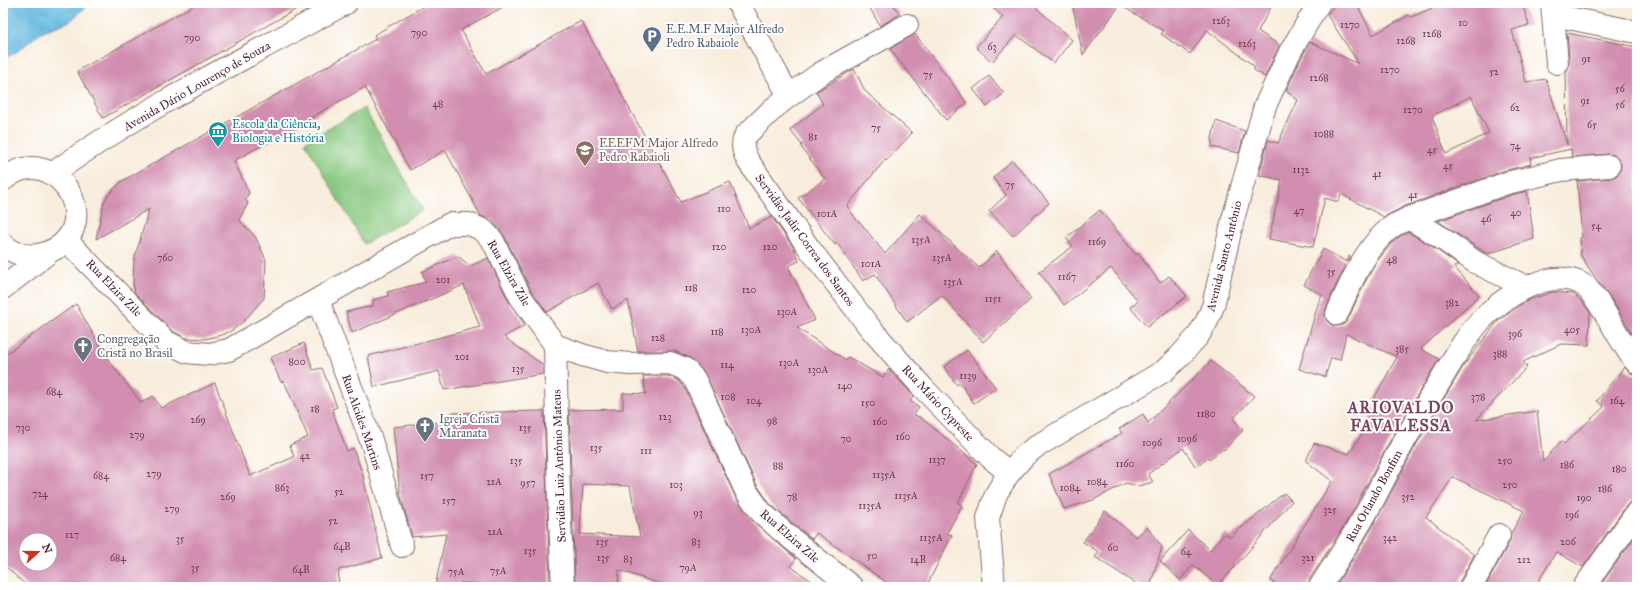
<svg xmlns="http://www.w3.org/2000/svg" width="1640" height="590" viewBox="0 0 1640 590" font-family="'IM FELL Great Primer',serif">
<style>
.grass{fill:#88c880;stroke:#697456}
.water{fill:url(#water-ripples);stroke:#586c86}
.building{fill:#d28eb0;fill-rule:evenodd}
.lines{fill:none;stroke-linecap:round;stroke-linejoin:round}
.minor-casing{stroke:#876769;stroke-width:24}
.minor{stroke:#fff;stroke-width:22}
.labels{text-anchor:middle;stroke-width:4;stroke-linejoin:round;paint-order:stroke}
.number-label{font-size:10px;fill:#6c3b4c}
.service-label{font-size:12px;fill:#4e5e75;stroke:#fff;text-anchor:start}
.street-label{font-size:12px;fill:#4a1f2b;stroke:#fff}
.culture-label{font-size:12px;fill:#0d838f;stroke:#fff;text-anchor:start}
.education-label{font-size:12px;fill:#785e54;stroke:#fff;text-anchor:start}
.worship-label{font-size:12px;fill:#5b616d;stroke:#fff;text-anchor:start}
.district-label{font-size:16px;font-weight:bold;letter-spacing:1px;fill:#7a465a;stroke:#fff}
</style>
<defs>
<pattern id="water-ripples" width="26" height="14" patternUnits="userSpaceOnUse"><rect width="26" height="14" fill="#65b9e1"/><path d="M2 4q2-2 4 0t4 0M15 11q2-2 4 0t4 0" fill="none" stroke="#5596b7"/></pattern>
</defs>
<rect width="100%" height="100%" fill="#fff"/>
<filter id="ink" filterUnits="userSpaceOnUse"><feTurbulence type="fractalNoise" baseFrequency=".025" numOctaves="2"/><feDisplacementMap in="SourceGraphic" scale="8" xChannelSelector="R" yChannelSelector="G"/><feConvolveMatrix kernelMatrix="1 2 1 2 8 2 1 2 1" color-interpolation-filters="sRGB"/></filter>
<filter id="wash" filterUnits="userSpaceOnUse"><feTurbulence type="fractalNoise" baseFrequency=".012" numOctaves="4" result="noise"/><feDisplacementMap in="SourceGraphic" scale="16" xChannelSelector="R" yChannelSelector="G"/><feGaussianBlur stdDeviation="0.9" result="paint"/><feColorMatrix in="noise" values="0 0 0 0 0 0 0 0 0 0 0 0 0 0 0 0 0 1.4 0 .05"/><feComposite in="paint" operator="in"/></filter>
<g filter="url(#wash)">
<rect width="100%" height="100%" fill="#f8eddc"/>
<polygon class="grass" points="364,108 423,210 364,244 305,142"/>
<polygon class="water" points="3,3 91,3 70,21 41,32 18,51 3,59"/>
<g id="blocks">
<g class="building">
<polygon points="198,3 307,3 103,118 77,71"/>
<polygon points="429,3 510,3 461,30 486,74 581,21 681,202 730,182 749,228 772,217 793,247 799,261 788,266 815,320 797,328 846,360 848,357 883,377 889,369 914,396 910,401 919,407 914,415 920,417 977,464 958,503 962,505 947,533 952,535 926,587 893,587 817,533 812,539 770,504 757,485 704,372 690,358 675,351 638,351 628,300 612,309 598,283 547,312 531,290 504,235 492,221 481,216 445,150 410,170 365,87 234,161 249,193 245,199 248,203 239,220 255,236 266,260 264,298 244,321 231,331 222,335 204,339 186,338 172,331 135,293 133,283 134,260 149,209 96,239 104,202 108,195 122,181 376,39 374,35"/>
<polygon points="867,3 892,3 900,14 880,26"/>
<polygon points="987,3 1031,3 1072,40 1054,63 1016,35 992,62 976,47 1003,17"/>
<polygon points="1072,3 1273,3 1258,31 1279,45 1265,77 1254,70 1254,66 1207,30 1190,54 1161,34 1164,31 1120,5 1083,55"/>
<path d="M1336,3H1356L1373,35L1409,15L1411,17L1445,3H1522L1529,25L1512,30L1526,82L1546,79L1567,145L1566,72L1568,68L1569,62L1567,33L1637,47V342L1612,300L1596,279L1581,256L1580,238L1582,237L1577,181L1610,178L1616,176L1620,171L1621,165L1619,159L1614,155L1608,154L1572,157L1571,149L1530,158L1531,164L1503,171L1405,206L1384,217L1341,194L1338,202L1325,198L1313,247L1269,239L1282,180L1259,175L1268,140L1278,143L1298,100L1286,91L1301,58L1310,42L1359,64L1327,15ZM1471,96L1489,133L1446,154L1432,116Z"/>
<polygon points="915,34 967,103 946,120 890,49"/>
<polygon points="854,69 865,91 912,133 886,161 885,160 847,206 858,222 860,222 885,254 920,214 979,268 997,251 1031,299 983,342 942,295 907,322 875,274 863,281 837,243 835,245 798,198 825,179 801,147 802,145 790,130 823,104 816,92"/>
<polygon points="989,76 1004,93 987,107 973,89"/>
<polygon points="1216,121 1245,131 1239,153 1212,147 1212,138"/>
<polygon points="1012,160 1049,203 1013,236 989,211 1006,195 993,178"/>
<polygon points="1527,191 1534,239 1487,254 1438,221 1511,195"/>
<polygon points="1100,210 1136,255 1138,253 1160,283 1169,276 1187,296 1147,327 1130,307 1138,301 1111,268 1064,305 1039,272 1073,246 1066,238"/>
<polygon points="1408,232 1430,245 1458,265 1454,267 1479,295 1421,349 1439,359 1391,439 1349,518 1309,580 1308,587 1283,587 1270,581 1332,481 1306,461 1314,443 1349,454 1366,428 1376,404 1372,402 1397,357 1346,334 1340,360 1331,358 1325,377 1299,369 1318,304 1322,295 1304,285 1323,249 1347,262 1349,256 1351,257 1336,285 1326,309 1325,315 1327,321 1332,325 1338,326 1344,324 1348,319 1364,284 1377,261 1392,243 1400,236"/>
<polygon points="458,256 470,266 488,258 509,302 525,325 504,337 543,365 543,374 444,390 439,371 374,387 368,356 480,327 464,285 352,333 346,312 373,306 373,300 388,296 387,292 426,282 422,272"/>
<polygon points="1553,292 1574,294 1584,304 1590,313 1589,345 1561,344 1523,362 1527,367 1476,420 1537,411 1543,462 1561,441 1564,444 1604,407 1597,401 1624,367 1632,374 1637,375 1637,500 1631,501 1627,505 1583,567 1556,552 1535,587 1485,587 1510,541 1511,533 1524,511 1453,477 1426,517 1474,555 1460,581 1459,587 1335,587 1370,531 1416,445 1464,365 1498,321 1520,305 1532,299"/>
<path d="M76,304L105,355L141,403L153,396L161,408L215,383L250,476L294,457L290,445L308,437L284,381L281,382L270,358L304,343L313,370L322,368L337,407L332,409L347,451L353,448L362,472L382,558L339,570L338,587H28L3,564V356ZM26,540H50V564H26Z"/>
<polygon points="967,350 996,388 974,403 960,383 957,385 944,367"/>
<polygon points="1211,361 1254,396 1233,419 1243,430 1224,450 1223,449 1209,460 1208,458 1196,467 1183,448 1148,474 1153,482 1138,486 1126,483 1093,500 1064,509 1049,474 1122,433 1119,429 1143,414 1148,423"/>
<path d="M643,376H668L678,380L684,387L736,498L753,521L796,559L790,566L820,587H669L619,570L618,587H575L569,410L623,409V393L646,394ZM583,484L630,486L640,537L580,534Z"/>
<polygon points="544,411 550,587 508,587 461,582 460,587 435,587 446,534 412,537 400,493 393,427 453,421 451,413"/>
<polygon points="1284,493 1292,501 1218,586 1193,565 1180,580 1160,561 1188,530 1210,550 1225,533 1230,537"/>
<polygon points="1105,511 1136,537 1147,527 1162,547 1150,587 1141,587 1095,557 1099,552 1083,542"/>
<polygon points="1637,534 1637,587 1599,587"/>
</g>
</g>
</g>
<g filter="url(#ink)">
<use href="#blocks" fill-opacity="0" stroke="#876769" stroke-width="1"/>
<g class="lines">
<defs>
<g id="minor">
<path d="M738,3L789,96L774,108L745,136C741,146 744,153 748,161L809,248L871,329L923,388L990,457L1009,473"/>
<polyline points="1552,3 1557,63"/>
<polyline points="1554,15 1637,32"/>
<polyline points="789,96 821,73 907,25"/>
<path d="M52,174C144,108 247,57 346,3"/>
<path d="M3,180C58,134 112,235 42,254C28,258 13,254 3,244"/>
<polyline points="66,240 165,341 187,352 209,354 229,350 450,224 469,224 483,230 493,241 520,296 555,345 582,355 607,362 630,364 670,363 685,369 695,380 746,491 761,512 783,532 852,587"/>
<polyline points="1526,287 1475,262 1437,235 1409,218 1507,183 1561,170 1609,166"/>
<polyline points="3,288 48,253"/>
<polyline points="318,300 372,443 402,546"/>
<path d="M1337,314C1350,284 1366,245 1393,226C1398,223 1404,221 1409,218"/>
<polyline points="555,345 559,499 563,587"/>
<polyline points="994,587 988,518 996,494 1009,473 1025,455 1037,446 1164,371 1179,357 1198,336 1207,321 1213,306 1233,219 1265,106 1290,52 1319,3"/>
<path d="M1320,587C1335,563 1351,540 1365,515C1378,492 1389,468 1402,445C1411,429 1421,412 1431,396C1447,371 1461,342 1481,320C1503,297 1548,268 1580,283C1598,291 1620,345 1637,363"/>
<polyline points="1471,587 1499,535"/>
<polyline points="1584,587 1637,512"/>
</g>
</defs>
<use href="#minor" class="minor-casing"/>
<use href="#minor" class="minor"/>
</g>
</g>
<defs>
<symbol id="parking-pin" viewBox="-11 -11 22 30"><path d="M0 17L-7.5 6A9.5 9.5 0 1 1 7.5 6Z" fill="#5c6f8a" stroke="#fff"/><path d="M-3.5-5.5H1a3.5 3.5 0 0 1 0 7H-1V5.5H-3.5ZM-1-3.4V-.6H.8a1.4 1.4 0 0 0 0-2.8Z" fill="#fff"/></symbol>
<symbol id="museum-pin" viewBox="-11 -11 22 30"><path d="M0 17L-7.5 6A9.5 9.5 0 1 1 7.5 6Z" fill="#0f9aa8" stroke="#fff"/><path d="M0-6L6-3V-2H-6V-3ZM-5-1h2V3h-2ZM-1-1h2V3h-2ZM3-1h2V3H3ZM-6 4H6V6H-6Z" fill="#fff"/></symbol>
<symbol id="school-pin" viewBox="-11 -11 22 30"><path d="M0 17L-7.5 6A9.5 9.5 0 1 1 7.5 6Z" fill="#8d6e63" stroke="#fff"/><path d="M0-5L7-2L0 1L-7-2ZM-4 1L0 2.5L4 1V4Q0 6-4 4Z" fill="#fff"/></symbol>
<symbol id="church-pin" viewBox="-11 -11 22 30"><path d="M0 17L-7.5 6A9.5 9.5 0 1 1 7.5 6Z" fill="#6b7280" stroke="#fff"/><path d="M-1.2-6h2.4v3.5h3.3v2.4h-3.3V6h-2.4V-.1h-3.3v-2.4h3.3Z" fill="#fff"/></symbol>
</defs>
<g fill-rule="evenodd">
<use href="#parking-pin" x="641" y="25" width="22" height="30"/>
<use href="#museum-pin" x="207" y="120" width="22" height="30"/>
<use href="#school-pin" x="574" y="139" width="22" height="30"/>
<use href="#church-pin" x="72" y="335" width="22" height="30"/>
<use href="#church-pin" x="414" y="415" width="22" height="30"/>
</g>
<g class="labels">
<g class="number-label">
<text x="1221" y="24">1263</text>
<text x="1463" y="26">10</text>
<text x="1350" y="28">1270</text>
<text x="419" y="36">790</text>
<text x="1432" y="37">1268</text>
<text x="192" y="41">790</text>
<text x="1406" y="44">1268</text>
<text x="1247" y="47">1263</text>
<text x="992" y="50">63</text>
<text x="1586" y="62">91</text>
<text x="1390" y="73">1270</text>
<text x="1494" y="75">52</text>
<text x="928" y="78">75</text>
<text x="1319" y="81">1268</text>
<text x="1620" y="92">56</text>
<text x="1585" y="104">91</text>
<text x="438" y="107">48</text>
<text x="1620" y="108">56</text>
<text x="1515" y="111">62</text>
<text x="1413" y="113">1270</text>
<text x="1592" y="128">65</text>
<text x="876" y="131">75</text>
<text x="1324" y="137">1088</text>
<text x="813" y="140">81</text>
<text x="1515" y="149">74</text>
<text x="1432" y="153">45</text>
<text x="1448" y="169">45</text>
<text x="1301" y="173">1132</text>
<text x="1377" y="177">41</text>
<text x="1010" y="188">75</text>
<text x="1413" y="198">41</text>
<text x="724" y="212">110</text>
<text x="1299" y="214">47</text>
<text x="1516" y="216">40</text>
<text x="827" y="217">101A</text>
<text x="1486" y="222">46</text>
<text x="1596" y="229">54</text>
<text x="921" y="243">135A</text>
<text x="1097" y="245">1169</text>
<text x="719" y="250">120</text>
<text x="770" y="250">120</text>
<text x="165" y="261">760</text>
<text x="942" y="261">135A</text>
<text x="1392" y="263">48</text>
<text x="871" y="267">101A</text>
<text x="1331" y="275">35</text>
<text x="1067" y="280">1167</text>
<text x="443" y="283">201</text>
<text x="953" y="285">135A</text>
<text x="691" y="291">118</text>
<text x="749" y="293">120</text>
<text x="993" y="302">1151</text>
<text x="1452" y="306">382</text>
<text x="787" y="315">130A</text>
<text x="751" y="333">130A</text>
<text x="1572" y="333">405</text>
<text x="717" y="335">118</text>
<text x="1515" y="337">396</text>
<text x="658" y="341">128</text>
<text x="1402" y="352">385</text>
<text x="1500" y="357">388</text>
<text x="462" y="360">201</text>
<text x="297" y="365">800</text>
<text x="789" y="366">130A</text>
<text x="727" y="368">114</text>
<text x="518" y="372">135</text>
<text x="818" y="373">130A</text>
<text x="968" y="379">1139</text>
<text x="845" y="389">140</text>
<text x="54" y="395">684</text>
<text x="728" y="400">108</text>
<text x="1478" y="400">378</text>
<text x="754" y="404">104</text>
<text x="1617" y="404">164</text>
<text x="868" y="406">150</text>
<text x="315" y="412">18</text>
<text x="1206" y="417">1180</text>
<text x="665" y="420">123</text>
<text x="198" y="423">269</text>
<text x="772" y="424">98</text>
<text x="880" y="425">160</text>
<text x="23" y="431">730</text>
<text x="525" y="431">135</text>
<text x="137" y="438">279</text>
<text x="903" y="440">160</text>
<text x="846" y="442">70</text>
<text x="1187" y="442">1096</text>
<text x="1152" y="446">1096</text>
<text x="596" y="451">135</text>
<text x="646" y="454">111</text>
<text x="305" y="459">42</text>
<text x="937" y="463">1137</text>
<text x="516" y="464">135</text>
<text x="1505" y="464">250</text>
<text x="1125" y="467">1160</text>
<text x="1567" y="468">186</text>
<text x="778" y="469">88</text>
<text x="1619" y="472">180</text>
<text x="154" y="477">279</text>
<text x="884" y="478">1135A</text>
<text x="101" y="479">684</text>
<text x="427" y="479">157</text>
<text x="494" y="485">21A</text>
<text x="1097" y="485">1084</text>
<text x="528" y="486">957</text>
<text x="676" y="488">103</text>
<text x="1510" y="488">250</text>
<text x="282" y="491">863</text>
<text x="1070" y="491">1084</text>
<text x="1605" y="492">186</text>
<text x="339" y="495">52</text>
<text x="40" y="497">724</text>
<text x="906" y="499">1135A</text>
<text x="228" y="500">269</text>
<text x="792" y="500">78</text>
<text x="1408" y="500">352</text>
<text x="1584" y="501">190</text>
<text x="449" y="504">157</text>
<text x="870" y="509">1135A</text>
<text x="172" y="512">279</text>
<text x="1330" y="513">325</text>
<text x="698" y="516">93</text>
<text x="1572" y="518">196</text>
<text x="333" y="524">52</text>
<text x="495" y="535">21A</text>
<text x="72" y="538">127</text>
<text x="931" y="541">1135A</text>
<text x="1390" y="541">342</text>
<text x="180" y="542">35</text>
<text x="602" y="545">135</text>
<text x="696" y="545">83</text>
<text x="1568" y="545">206</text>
<text x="342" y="550">64B</text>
<text x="1113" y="551">60</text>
<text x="530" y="554">135</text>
<text x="1186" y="555">64</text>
<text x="872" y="559">50</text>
<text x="118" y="561">684</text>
<text x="603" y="561">135</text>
<text x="1308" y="561">321</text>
<text x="628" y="562">83</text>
<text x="918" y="563">14B</text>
<text x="1524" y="563">212</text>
<text x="195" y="571">35</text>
<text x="688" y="571">79A</text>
<text x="301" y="573">64B</text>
<text x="498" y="574">75A</text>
<text x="456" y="575">75A</text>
</g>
<g class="service-label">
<text x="666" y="33">E.E.M.F Major Alfredo<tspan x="666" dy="14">Pedro Rabaiole</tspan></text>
</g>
<g class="street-label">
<text transform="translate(197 86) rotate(-30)" y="4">Avenida Dário Lourenço de Souza</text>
<text transform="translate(805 240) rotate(54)" y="4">Servidão Jadir Correa dos Santos</text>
<text transform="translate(1224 256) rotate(-76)" y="4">Avenida Santo Antônio</text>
<text transform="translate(509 273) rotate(60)" y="4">Rua Elzira Zile</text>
<text transform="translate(114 288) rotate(46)" y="4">Rua Elzira Zile</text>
<text transform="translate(938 403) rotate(47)" y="4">Rua Mário Cypreste</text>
<text transform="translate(362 422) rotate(71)" y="4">Rua Alcides Martins</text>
<text transform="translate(559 466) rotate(-92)" y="4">Servidão Luiz Antônio Mateus</text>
<text transform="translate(1374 496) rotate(-61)" y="4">Rua Orlando Bonfim</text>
<text transform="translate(790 536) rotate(41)" y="4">Rua Elzira Zile</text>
</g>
<g class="culture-label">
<text x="232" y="128">Escola da Ciência,<tspan x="232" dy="14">Biologia e História</tspan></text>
</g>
<g class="education-label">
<text x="599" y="147">EEEFM Major Alfredo<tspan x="599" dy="14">Pedro Rabaioli</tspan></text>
</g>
<g class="worship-label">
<text x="97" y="343">Congregação<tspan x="97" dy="14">Cristã no Brasil</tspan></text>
<text x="439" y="423">Igreja Cristã<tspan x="439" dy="14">Maranata</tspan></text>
</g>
<g class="district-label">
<text x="1401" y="413">ARIOVALDO<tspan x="1401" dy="18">FAVALESSA</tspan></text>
</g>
</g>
<rect width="1640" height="590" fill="none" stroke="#fff" stroke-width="16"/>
<g transform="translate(38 552) rotate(69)"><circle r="19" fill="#ffffff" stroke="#b7a5aa"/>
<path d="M0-3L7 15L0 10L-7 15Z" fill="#c8321e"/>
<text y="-6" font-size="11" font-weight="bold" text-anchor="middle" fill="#4a1f2b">N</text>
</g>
</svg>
